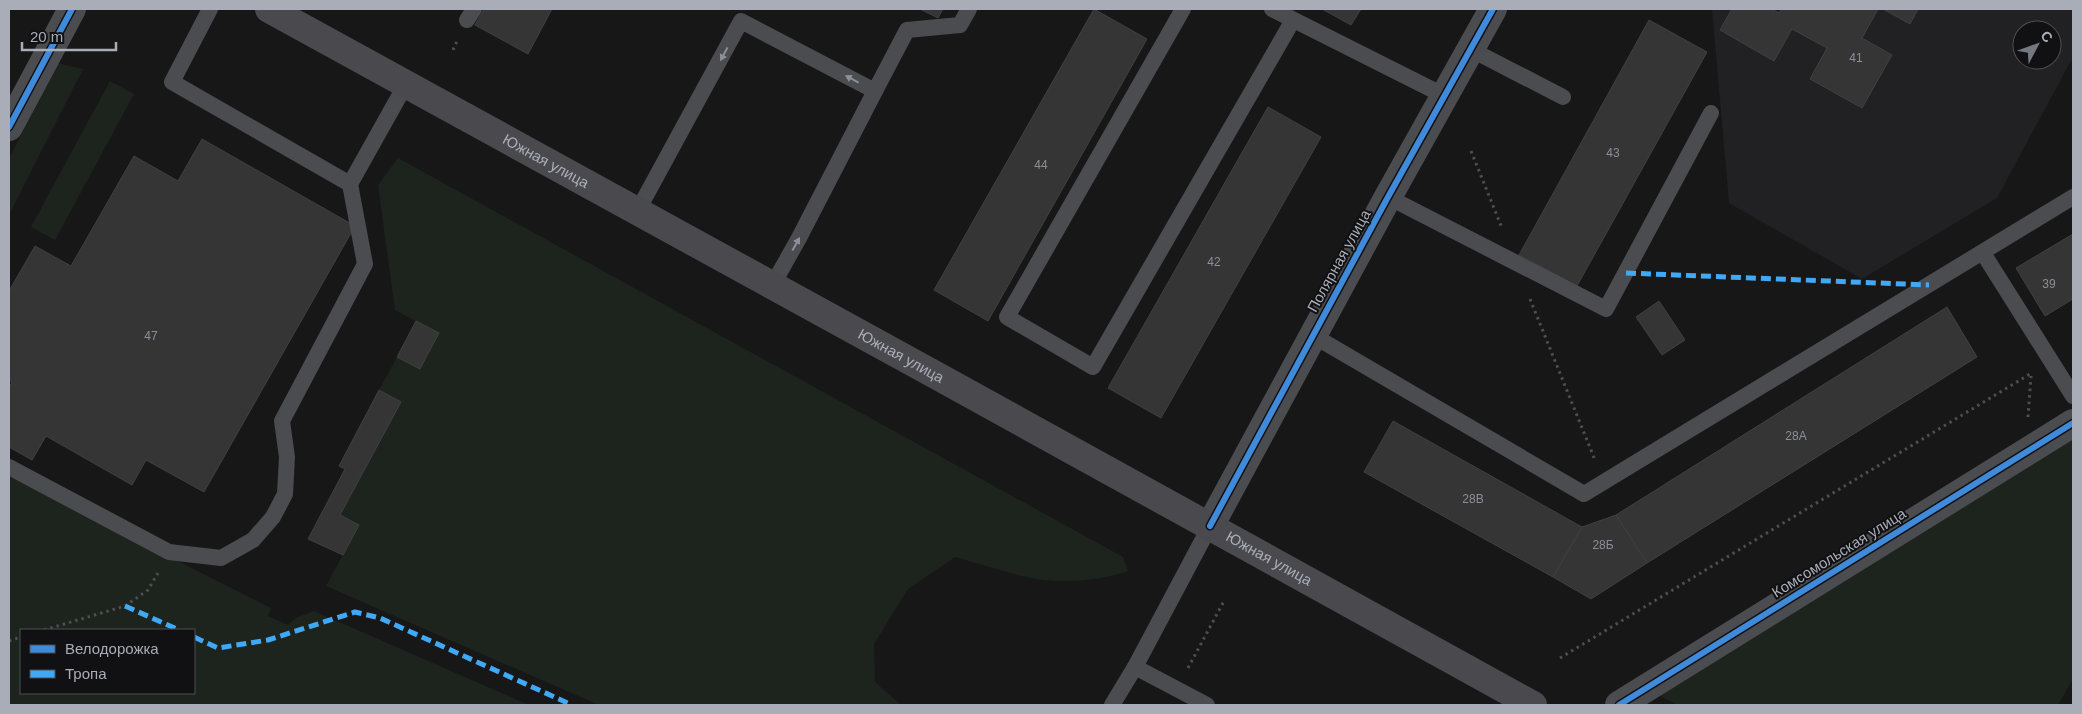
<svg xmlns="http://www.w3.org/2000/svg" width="2082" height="714" viewBox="0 0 2082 714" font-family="Helvetica,sans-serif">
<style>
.built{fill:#212123;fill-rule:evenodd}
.green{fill:#1d241e;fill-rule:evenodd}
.building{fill:#353536;stroke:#3f4043}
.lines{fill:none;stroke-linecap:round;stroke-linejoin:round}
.path{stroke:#4d4e52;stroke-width:3;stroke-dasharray:2.5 4;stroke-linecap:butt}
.service{stroke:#4b4c50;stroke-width:16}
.minor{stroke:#4b4c50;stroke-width:28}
.secondary{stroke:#4a4a4e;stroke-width:28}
.quiet{stroke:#3fa9f5;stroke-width:5;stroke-dasharray:10 5;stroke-linecap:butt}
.cycleway-casing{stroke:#111113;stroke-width:9}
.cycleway{stroke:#408adc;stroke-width:6}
.oneway{fill:#8c9099}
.labels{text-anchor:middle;stroke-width:4;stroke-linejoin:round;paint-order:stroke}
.number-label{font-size:12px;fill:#8b8f98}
.street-label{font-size:15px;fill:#a8adb8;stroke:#111113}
</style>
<rect width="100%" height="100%" fill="#171717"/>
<path class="built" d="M1712,9H2073V57L1997,198L1862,279L1729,203ZM2022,30H2052V60H2022Z"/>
<g class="green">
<polygon points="57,63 83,69 9,215 9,159"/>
<polygon points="110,81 134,94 55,240 31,227"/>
<path d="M398,158L1123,557L1128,571C1108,578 1078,582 1056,581C1025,580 986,565 955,557L908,589L874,644L875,682L901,705H599L326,586L359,525L340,515L401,402L379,390L397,357L420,369L439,334L395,310L378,185Z"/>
<polygon points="2073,435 2073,679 2058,705 1677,705 1655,693"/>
<path d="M9,476L271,608L268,616L288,625L296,618L314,611L529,705H9ZM21,630H194V693H21Z"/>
</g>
<g class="building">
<polygon points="484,9 552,9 528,54 475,25"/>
<polygon points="920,9 943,9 938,18"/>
<polygon points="1094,9 1147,39 988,321 934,290"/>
<polygon points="1322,9 1361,9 1351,25"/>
<polygon points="1732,9 1771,9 1779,13 1782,9 1878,9 1862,38 1892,55 1862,108 1810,79 1827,48 1792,29 1774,61 1720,30"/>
<polygon points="1883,9 1918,9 1910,24"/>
<polygon points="1649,20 1707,52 1577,286 1519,255"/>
<polygon points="1268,107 1321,137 1161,418 1108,388"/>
<polygon points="202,139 355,226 204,492 146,460 132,485 46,436 32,460 9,447 9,387 12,382 9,380 9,291 35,246 71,266 134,156 178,181"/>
<polygon points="2073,234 2073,299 2045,316 2016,268"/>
<polygon points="1659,301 1685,340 1662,355 1636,317"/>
<polygon points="1947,307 1977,357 1647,563 1616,515"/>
<polygon points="416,321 439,333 420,369 397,357"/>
<polygon points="379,390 401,402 340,515 359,525 343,555 308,539 345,469 339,466"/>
<polygon points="1393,421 1582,527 1553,577 1364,472"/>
<polygon points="1616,515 1647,563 1591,599 1553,577 1582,527"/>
</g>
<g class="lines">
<g class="path">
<polyline points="453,50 457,41"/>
<polyline points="1471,151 1502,228"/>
<polyline points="1530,299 1595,460"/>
<polyline points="2028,417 2031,376"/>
<polyline points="44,630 125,606 148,590 158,573"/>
<polyline points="9,641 21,637"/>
<polyline points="1560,658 2030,374"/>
<polyline points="1188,668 1224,601"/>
</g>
<g class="service">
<polyline points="1183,9 1007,317 1093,367 1293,20"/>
<polyline points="1272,9 1443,95"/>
<polyline points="467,20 474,9"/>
<polyline points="1470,49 1563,97"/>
<polyline points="875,91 907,30 960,25 969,9"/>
<polyline points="350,184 406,84"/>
<polyline points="1388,197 1606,309 1711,113"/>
<polyline points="637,212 741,21 875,91 799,238 772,286"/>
<polyline points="1983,253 2073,396"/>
<polyline points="1312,335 1584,494 2073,197"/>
<polyline points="9,467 169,552 221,558 253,540 273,517 285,494 287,457 282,421 365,264 350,184 172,82 210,9"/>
<polyline points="1135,667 1207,705"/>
<polyline points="1112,705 1135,667 1210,526"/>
</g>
<g class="minor">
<polyline points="9,127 72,9"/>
<polyline points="1210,526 1388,197 1493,9"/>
<polyline points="1619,705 2073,423"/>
</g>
<path class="secondary" id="s1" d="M269,9C690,241 1113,471 1533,705"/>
<g class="quiet">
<polyline points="1626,273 1929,285"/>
<polyline points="125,606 179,630"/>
<polyline points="194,637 218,648 268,640 355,612 380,618 572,705"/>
</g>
<defs>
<g id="cycleway">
<polyline points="9,127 72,9"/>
<polyline points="1210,526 1388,197 1493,9"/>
<polyline points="1619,705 2073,423"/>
</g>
</defs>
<use href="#cycleway" class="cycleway-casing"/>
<use href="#cycleway" class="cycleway"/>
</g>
<defs><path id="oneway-solid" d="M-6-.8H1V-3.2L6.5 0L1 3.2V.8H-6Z" transform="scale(1.25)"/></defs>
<g class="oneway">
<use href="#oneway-solid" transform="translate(724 54) rotate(118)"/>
<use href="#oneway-solid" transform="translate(852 79) rotate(-152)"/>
<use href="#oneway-solid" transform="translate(796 244) rotate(-61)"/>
</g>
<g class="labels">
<g class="number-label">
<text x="1856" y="62">41</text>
<text x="1613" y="157">43</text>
<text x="1041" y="169">44</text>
<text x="1214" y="266">42</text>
<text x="2049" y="288">39</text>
<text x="151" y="340">47</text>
<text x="1796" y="440">28А</text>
<text x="1473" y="503">28В</text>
<text x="1603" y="549">28Б</text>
</g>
<g class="street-label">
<text dy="5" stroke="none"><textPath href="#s1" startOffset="316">Южная улица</textPath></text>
<text transform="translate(1339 261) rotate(-61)" y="5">Полярная улица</text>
<text dy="5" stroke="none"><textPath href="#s1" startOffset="721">Южная улица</textPath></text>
<text transform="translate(1839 553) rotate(-32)" y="5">Комсомольская улица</text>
<text dy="5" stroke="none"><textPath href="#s1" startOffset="1141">Южная улица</textPath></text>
</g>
</g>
<rect width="2082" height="714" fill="none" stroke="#a8adb8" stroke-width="20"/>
<rect x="20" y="629" width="175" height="65" fill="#111113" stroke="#4d4f55"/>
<rect x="30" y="645" width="25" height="8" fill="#408adc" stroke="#4d4f55"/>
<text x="65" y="654" font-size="15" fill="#a8adb8">Велодорожка</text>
<rect x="30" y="670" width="25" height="8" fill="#3fa9f5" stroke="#4d4f55"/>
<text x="65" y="679" font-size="15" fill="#a8adb8">Тропа</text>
<g transform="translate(2037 45) rotate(49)"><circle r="24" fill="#111113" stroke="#4d4f55"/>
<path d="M0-4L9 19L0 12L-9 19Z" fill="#757880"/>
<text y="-8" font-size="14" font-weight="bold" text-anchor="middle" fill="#a8adb8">С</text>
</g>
<path d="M22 42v8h94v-8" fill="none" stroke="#a8adb8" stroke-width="2.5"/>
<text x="30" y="42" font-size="15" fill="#a8adb8" stroke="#111113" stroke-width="4" paint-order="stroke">20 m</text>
</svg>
